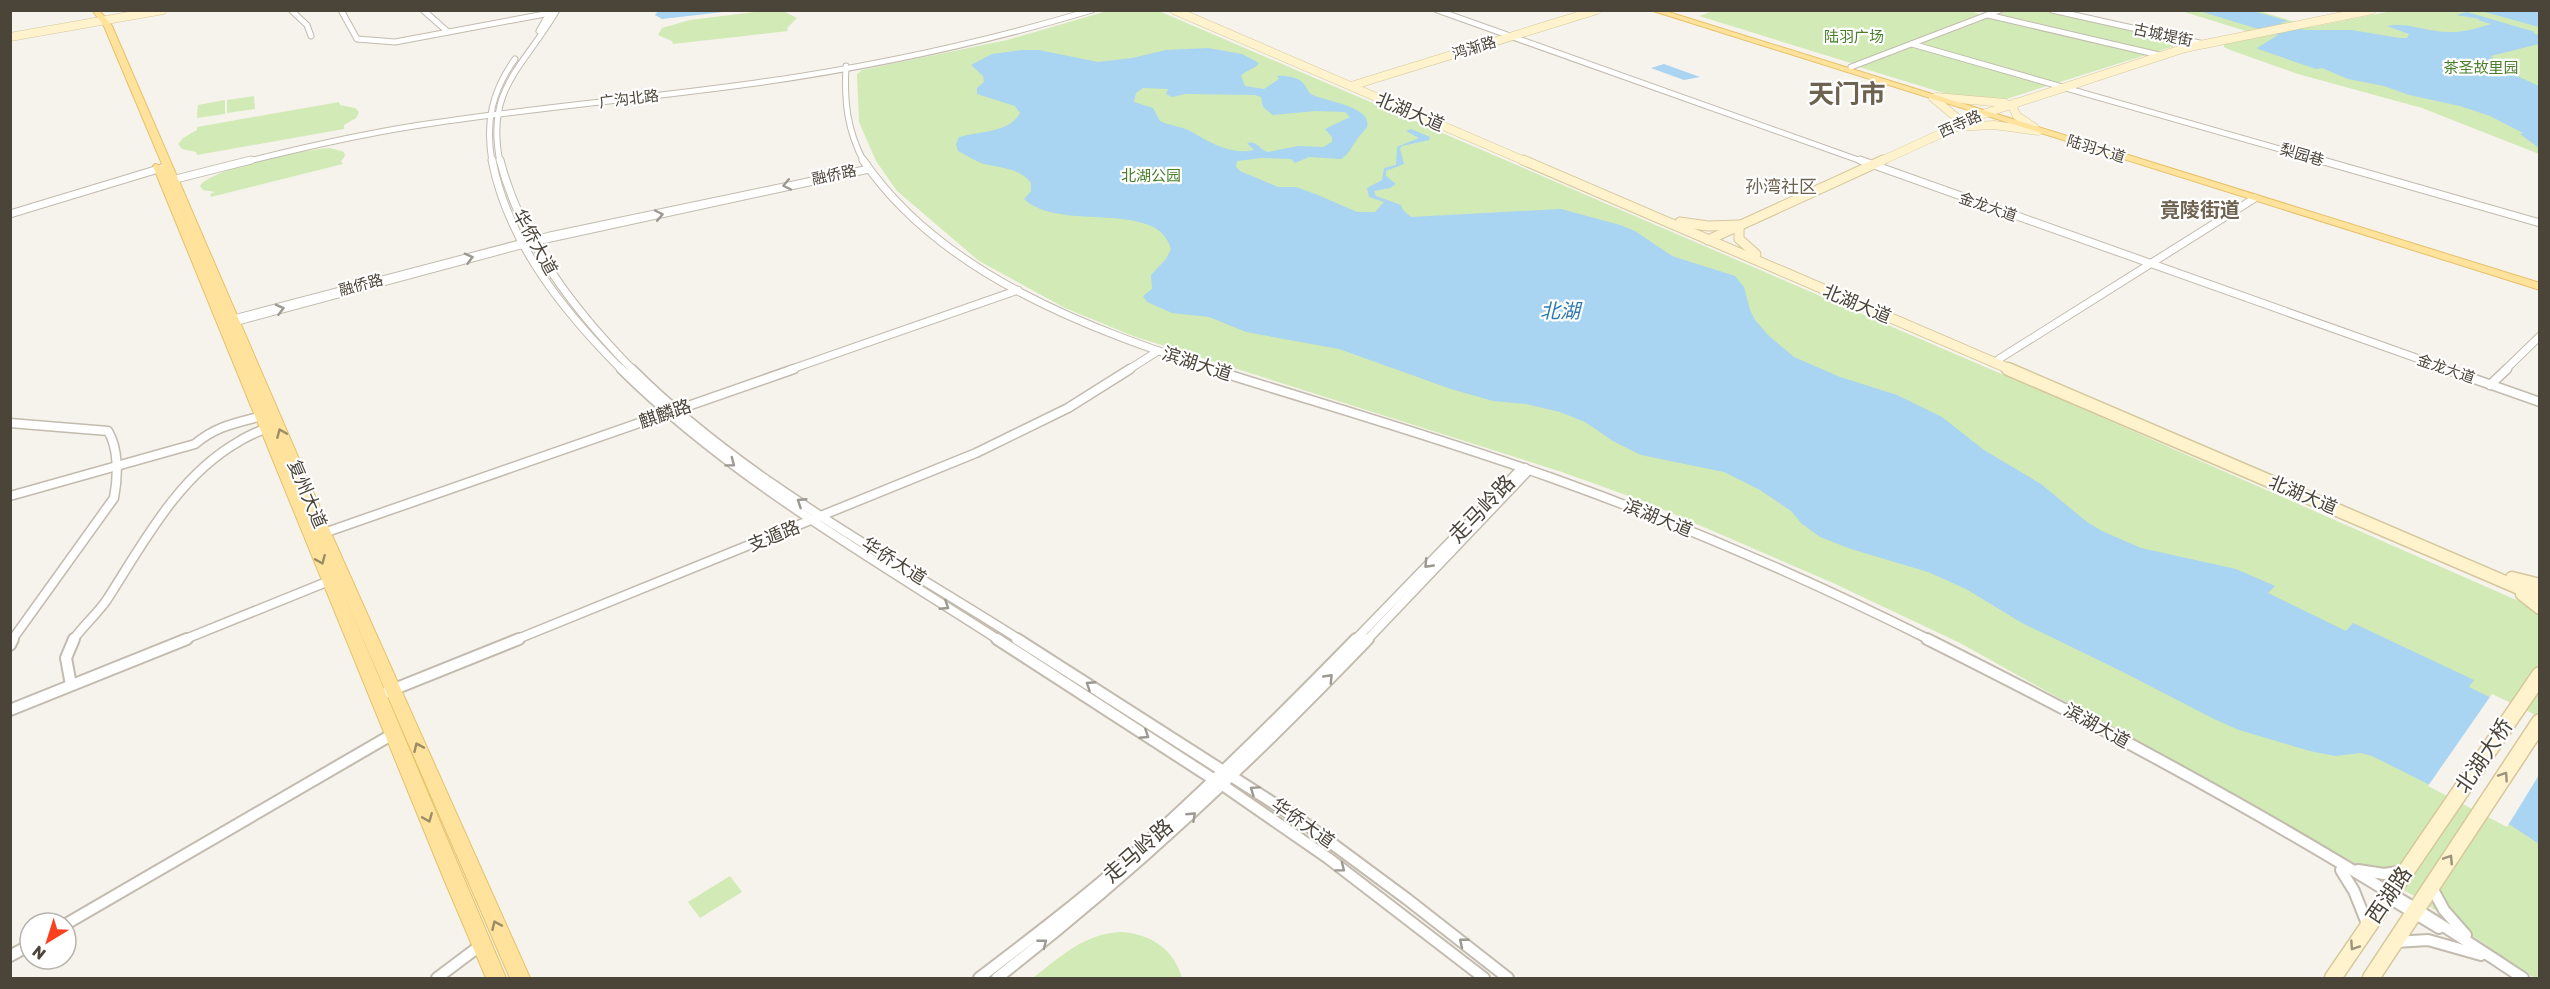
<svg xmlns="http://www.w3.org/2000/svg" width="2550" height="989" viewBox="0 0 2550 989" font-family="Rubik,'Noto Sans SC',sans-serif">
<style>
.green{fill:#d2eab5}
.water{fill:#a9d4f2;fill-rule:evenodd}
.pier{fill:#f6f3ec}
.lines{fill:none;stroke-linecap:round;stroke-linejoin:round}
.street-far3-casing{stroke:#c2bbae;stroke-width:7}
.street-far2-casing{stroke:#c2bbae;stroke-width:9}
.street-far1-casing{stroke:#c2bbae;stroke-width:11}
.street-casing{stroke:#c2bbae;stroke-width:14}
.secondary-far3-casing{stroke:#d6c79b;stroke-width:9}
.secondary-far2-casing{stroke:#d6c79b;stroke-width:11}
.secondary-far1-casing{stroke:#d6c79b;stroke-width:15}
.secondary-casing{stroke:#d6c79b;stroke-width:19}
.primary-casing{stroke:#e6c16a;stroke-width:2}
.street-far3{stroke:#fff;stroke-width:5}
.street-far2{stroke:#fff;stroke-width:7}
.street-far1{stroke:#fff;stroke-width:8}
.street{stroke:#fff;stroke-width:10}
.secondary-far3{stroke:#fff3cd;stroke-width:8}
.secondary-far2{stroke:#fff3cd;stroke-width:9}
.secondary-far1{stroke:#fff3cd;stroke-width:12}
.secondary{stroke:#fff3cd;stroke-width:16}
.primary{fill:#ffe39c;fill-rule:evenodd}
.oneway{stroke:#9c9892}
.oneway2{stroke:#9c8c66}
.oneway3{stroke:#9c937c}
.labels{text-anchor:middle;stroke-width:4.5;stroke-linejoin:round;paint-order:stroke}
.far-street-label{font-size:15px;fill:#4b4439;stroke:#fff}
.far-park-label{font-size:15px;fill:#4a7f2a;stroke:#fff}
.street-label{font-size:18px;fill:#4b4439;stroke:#fff}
.far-quarter-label{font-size:18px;fill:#6e6250;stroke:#fff}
.far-district-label{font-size:20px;font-weight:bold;fill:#6e6250;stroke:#fff}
.water-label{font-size:20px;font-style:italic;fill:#2e7ab2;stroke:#fff}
.near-street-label{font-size:21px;fill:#4b4439;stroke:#fff}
.far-town-label{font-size:26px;font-weight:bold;fill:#6e6250;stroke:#fff}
</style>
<rect width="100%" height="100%" fill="#f6f3ec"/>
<g class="green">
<polygon points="1716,10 1966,10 1983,15 1854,64 1699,16"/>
<polygon points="763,11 785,12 797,18 787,28 788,31 673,44 672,41 658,35 662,28 690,20"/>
<polygon points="1107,11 1159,11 2062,400 2539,610 2539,978 2534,978 2416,897 1960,643 1833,583 1648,503 1559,471 1133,336 1065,308 979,261 897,191 876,161 859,122 857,74 862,70 1007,40"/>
<polygon points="2007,11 2043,11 2176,39 2184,43 2003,100 1950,95 1859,67"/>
<polygon points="2181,11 2259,11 2312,27 2392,11 2539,11 2539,154 2422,108 2298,74 2230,50 2224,47 2224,44 2262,36"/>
<polygon points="254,96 255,109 227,113 227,100"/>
<polygon points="225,100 225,114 197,118 198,105"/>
<polygon points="339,102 340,105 355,108 359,112 356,118 344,125 344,129 197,155 196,152 182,149 178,144 183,138 197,130 197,127"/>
<path d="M330,148L344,152L345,156L341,161L343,164L211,197L210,194L215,192L203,190L200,186C209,169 308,149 330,148Z"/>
<polygon points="730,876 742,892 700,918 688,902"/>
<path d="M1121,932C1151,934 1174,949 1182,978H1033C1060,957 1085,933 1121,932Z"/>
</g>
<g class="water">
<path d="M2196,10L2253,11L2288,21L2280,23L2305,30H2351L2400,38H2407L2409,34L2387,26C2409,22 2426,32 2448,32C2463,33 2477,28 2491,24L2478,20L2480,19L2456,15L2467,12L2535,32L2533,33L2539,35V44L2491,56L2502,69L2539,86V148L2520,134L2523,133L2490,116L2460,106L2409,95L2384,86L2348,79L2322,68L2316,69L2258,49L2257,48L2278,35Z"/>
<polygon points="658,11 658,10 732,11 662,19 655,15"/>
<polygon points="2481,11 2539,11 2539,27"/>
<path d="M1208,48L1242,54L1259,63C1254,70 1247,69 1241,76L1245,86L1264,89L1279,79L1277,76C1283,75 1299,77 1303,83C1308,88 1307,93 1315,96C1326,101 1373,107 1367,127C1365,131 1360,134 1358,138C1352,145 1350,154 1341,159L1309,157L1295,163L1291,159L1261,158L1237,161L1236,167L1240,171L1278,187H1296L1318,195L1357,212H1375L1384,202L1369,197L1367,188L1382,180L1384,168L1396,165L1397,147L1419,138L1406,131L1411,129L1430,137L1429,140L1402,146L1400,149L1404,164L1386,171V176L1396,184L1390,188L1374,191L1376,196L1401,205L1403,210L1411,217L1561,209L1620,225L1635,231L1672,256L1735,276L1744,287L1750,310L1755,320L1768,335L1794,357L1840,377L1897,395L1942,417L1984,450L2041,484L2087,522L2102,531L2141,548L2236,569L2275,586L2268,593L2346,631L2353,623L2474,680L2469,687L2539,721V844L2512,826L2372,756L2361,753L2335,756L2310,751L2239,730L2214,719L2123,672L2022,623L1966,589L1928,572L1851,549L1820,537L1801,523L1791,511L1760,490L1724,472L1641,455L1613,441L1585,422L1560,412L1526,404L1493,401L1451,389L1339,349L1246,332L1209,317L1172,313L1147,302L1143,296L1152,289L1151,275L1166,259L1171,249C1158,198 1059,233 1024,199L1031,191V183C1019,168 1002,168 984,164C975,161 966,155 958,151L956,144L959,137C979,131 1009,133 1020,113L1015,106L977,94V88L984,82L983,76L971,65L992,54L1022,50H1039L1098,62L1132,58L1166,50ZM1143,88L1168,89L1166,94L1172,97L1185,94L1255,95L1261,97L1263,107L1273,115L1316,111L1345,112L1350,117L1325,129L1332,137V142L1323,147L1298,146L1268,152C1259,150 1258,140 1247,143L1254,150C1230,155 1211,143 1192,132C1182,126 1170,126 1160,121L1153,108L1134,102L1136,93Z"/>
<polygon points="1664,64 1700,77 1684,80 1651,68"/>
</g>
<polygon class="pier" points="2492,694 2540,717 2539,775 2507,827 2428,786"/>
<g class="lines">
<defs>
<g id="street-far3">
<polyline points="291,10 307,25 311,36"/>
<polyline points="341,10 357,39 395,42 550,13"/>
<polyline points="423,10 448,32"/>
<polyline points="1437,10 1864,162"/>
<polyline points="2052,10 2204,44"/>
<polyline points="1988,15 2159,55"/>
<polyline points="539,31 551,10"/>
<polyline points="1912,44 2325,162"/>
<path d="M846,66C844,101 847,130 864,162"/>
<polyline points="1851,67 2000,10"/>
<path d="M245,162C301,148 357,135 414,126C527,108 642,99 756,83C870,67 982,43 1092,10"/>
<path d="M492,162C485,122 492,91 515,59"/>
<path d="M500,162C485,88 524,67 557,10"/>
</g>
<g id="street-far2">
<path d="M492,160C508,243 564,312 622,370"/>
<path d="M500,160C521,242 575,311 633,370"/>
<path d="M863,160C940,274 1090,330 1216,370"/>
<polyline points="1860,160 2450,370"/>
<polyline points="2320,160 2540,223"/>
<polyline points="168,181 251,160"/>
<polyline points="10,214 165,167"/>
<polyline points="230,320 550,236 869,169 532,242 230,323"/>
<polyline points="1999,359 2255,198"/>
<polyline points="789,370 1018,290"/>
<polyline points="1128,370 1158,351"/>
<polyline points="2505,370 2540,336"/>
</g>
<g id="street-far1">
<path d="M621,369C731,478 869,556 999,640"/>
<path d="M632,369C743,480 888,556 1020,640"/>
<path d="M1211,369C1325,405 1440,438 1552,478C1681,524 1808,579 1930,640"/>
<polyline points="2446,369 2540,402"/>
<polyline points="2490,385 2507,369"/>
<path d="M10,423L108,431C119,449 118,477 114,498L12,640"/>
<path d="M10,496L195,444C216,426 236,423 262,416"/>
<polyline points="321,534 794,369"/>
<path d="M73,640C83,626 96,615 106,601C143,544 177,477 238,442C247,436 257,432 267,428"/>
<polyline points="183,640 334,579"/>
<polyline points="515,640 976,453 1068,408 1130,369"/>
<polyline points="1355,640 1519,471 1525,468 1526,473 1367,640"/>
</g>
<g id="street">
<polyline points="997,639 1224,786 1328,858 1484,978"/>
<polyline points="1017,639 1303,822 1407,899 1508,978"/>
<path d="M1927,639C2131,741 2333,851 2523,978"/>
<polyline points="10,645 13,639"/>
<polyline points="71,685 66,658 74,639"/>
<polyline points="377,696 519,639"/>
<polyline points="10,710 187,639"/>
<polyline points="2341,870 2354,891 2368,926"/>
<polyline points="2358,870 2384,874 2404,871"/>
<polyline points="2431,886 2444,910 2466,935"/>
<polyline points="2386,896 2439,928"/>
<polyline points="66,924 393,734"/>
<polyline points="2395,942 2428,940 2481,955"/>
<polyline points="10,956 30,945"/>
<polyline points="437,978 481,945"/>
<path d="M979,978C1029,940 1079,902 1126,861C1206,790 1282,715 1356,639"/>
<path d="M997,978C1132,873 1250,762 1368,639"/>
</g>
<g id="secondary-far3">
<polyline points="1174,10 1527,162"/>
<polyline points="10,37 163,10"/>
<polyline points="1351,86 1597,10"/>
<polyline points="1936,97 2005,103"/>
<polyline points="1933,98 1956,117 1953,127 1994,125 2038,131"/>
<polyline points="2015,103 2013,108 2017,116 2034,127"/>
<polyline points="1879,162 1986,113 2185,48 2372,10"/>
</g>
<g id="secondary-far2">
<polyline points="1523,160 2012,370"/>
<polyline points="1680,222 1708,226 1739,225 1739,239 1756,254"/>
<polyline points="1708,240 1883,160"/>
</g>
<g id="secondary-far1">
<polyline points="2008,369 2540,597"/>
<polyline points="2512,578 2540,585"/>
<polyline points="2522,594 2540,608"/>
</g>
<g id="secondary">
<polyline points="2333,978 2540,675"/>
<polyline points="2371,978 2540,722"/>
</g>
<g id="primary">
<polygon points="92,10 99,10 112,26 331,533 530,978 510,978 317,533 104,26"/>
<polygon points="1650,10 1662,10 2540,283 2540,290"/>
<polygon points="155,164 163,166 506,978 486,978 443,877 153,166"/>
</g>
</defs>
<use href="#street-far3" class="street-far3-casing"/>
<use href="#street-far2" class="street-far2-casing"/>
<use href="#street-far1" class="street-far1-casing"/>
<use href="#street" class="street-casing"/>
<use href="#secondary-far3" class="secondary-far3-casing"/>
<use href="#secondary-far2" class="secondary-far2-casing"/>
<use href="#secondary-far1" class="secondary-far1-casing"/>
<use href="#secondary" class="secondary-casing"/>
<use href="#primary" class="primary-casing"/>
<use href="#street-far3" class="street-far3"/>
<use href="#street-far2" class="street-far2"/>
<use href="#street-far1" class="street-far1"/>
<use href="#street" class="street"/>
<use href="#secondary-far3" class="secondary-far3"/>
<use href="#secondary-far2" class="secondary-far2"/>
<use href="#secondary-far1" class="secondary-far1"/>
<use href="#secondary" class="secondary"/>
<use href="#primary" class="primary"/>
</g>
<defs><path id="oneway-chevron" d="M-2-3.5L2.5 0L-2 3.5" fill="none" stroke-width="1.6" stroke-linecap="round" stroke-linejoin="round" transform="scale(1.5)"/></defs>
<g class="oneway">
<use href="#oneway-chevron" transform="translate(787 185) rotate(168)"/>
<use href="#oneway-chevron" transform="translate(659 215) rotate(-12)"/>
<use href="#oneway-chevron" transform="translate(469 258) rotate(-15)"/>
<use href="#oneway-chevron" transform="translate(280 309) rotate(-15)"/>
<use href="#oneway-chevron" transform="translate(731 463) rotate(37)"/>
<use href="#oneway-chevron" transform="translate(801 502) rotate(-147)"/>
<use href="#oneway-chevron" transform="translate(1428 564) rotate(134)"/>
<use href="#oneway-chevron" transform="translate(945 606) rotate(33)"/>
<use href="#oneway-chevron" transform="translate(1329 678) rotate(-46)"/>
<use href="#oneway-chevron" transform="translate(1090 685) rotate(-147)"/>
<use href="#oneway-chevron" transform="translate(1145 735) rotate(33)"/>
<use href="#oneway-chevron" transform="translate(1254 790) rotate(-146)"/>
<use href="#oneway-chevron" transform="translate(1192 816) rotate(-43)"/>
<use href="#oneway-chevron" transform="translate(1341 868) rotate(37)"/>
<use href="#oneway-chevron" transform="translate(1463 942) rotate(-141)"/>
<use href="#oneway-chevron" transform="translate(1043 943) rotate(-38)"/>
</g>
<g class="oneway2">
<use href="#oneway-chevron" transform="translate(281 433) rotate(-113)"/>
<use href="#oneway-chevron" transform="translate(321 560) rotate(67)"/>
<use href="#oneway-chevron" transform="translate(418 747) rotate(-114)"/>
<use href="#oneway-chevron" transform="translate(428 818) rotate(68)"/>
<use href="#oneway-chevron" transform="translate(496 925) rotate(-114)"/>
</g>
<g class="oneway3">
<use href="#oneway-chevron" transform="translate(2504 776) rotate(-56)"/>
<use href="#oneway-chevron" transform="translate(2449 859) rotate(-57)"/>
<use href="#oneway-chevron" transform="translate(2354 946) rotate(124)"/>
</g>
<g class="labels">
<g class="far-street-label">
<text transform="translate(2163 35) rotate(12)" y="5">古城堤街</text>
<text transform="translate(1474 48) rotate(-17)" y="5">鸿渐路</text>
<text transform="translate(629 99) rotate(-7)" y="5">广沟北路</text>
<text transform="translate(1960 124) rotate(-24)" y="5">西寺路</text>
<text transform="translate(2096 149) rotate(17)" y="5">陆羽大道</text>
<text transform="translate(2302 155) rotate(16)" y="5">梨园巷</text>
<text transform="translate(834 175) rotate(-12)" y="5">融侨路</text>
<text transform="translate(1988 207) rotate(19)" y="5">金龙大道</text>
<text transform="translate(361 285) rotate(-15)" y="5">融侨路</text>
<text transform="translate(2446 369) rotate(19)" y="5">金龙大道</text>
</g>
<g class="far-park-label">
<text x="1854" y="42">陆羽广场</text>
<text x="2481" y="73">茶圣故里园</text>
<text x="1151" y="181">北湖公园</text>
</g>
<g class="street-label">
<text transform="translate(1410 112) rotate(23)" y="6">北湖大道</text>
<text transform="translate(535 242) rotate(61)" y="6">华侨大道</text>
<text transform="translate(1857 304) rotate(23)" y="6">北湖大道</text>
<text transform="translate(1197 364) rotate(18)" y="6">滨湖大道</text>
<text transform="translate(665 414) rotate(-19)" y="6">麒麟路</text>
<text transform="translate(307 494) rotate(67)" y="6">复州大道</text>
<text transform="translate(2303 495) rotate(23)" y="6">北湖大道</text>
<text transform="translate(1658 518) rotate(22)" y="6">滨湖大道</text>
<text transform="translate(774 536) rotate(-22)" y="6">支遁路</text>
<text transform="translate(894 561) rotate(32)" y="6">华侨大道</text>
<text transform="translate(2097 726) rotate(29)" y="6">滨湖大道</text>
<text transform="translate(1303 823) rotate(35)" y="6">华侨大道</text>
</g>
<g class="far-quarter-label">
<text x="1781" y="193">孙湾社区</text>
</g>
<g class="far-district-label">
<text x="2200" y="217">竟陵街道</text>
</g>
<g class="water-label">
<text x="1560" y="318">北湖</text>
</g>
<g class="near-street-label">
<text transform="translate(1482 509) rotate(-46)" y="7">走马岭路</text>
<text transform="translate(2484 756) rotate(-56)" y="7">北湖大桥</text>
<text transform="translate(1138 851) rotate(-41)" y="7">走马岭路</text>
<text transform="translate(2389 895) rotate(-56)" y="7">西湖路</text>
</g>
<g class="far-town-label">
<text x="1847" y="103">天门市</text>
</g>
</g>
<rect width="2550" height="989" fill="none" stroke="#4b4439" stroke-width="24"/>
<g transform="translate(48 941) rotate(218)"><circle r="28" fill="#ffffff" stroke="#b7b4b0" stroke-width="1.5"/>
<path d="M0-4.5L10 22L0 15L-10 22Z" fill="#fc3f1d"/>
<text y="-9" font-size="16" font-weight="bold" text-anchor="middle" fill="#4b4439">N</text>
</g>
</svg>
